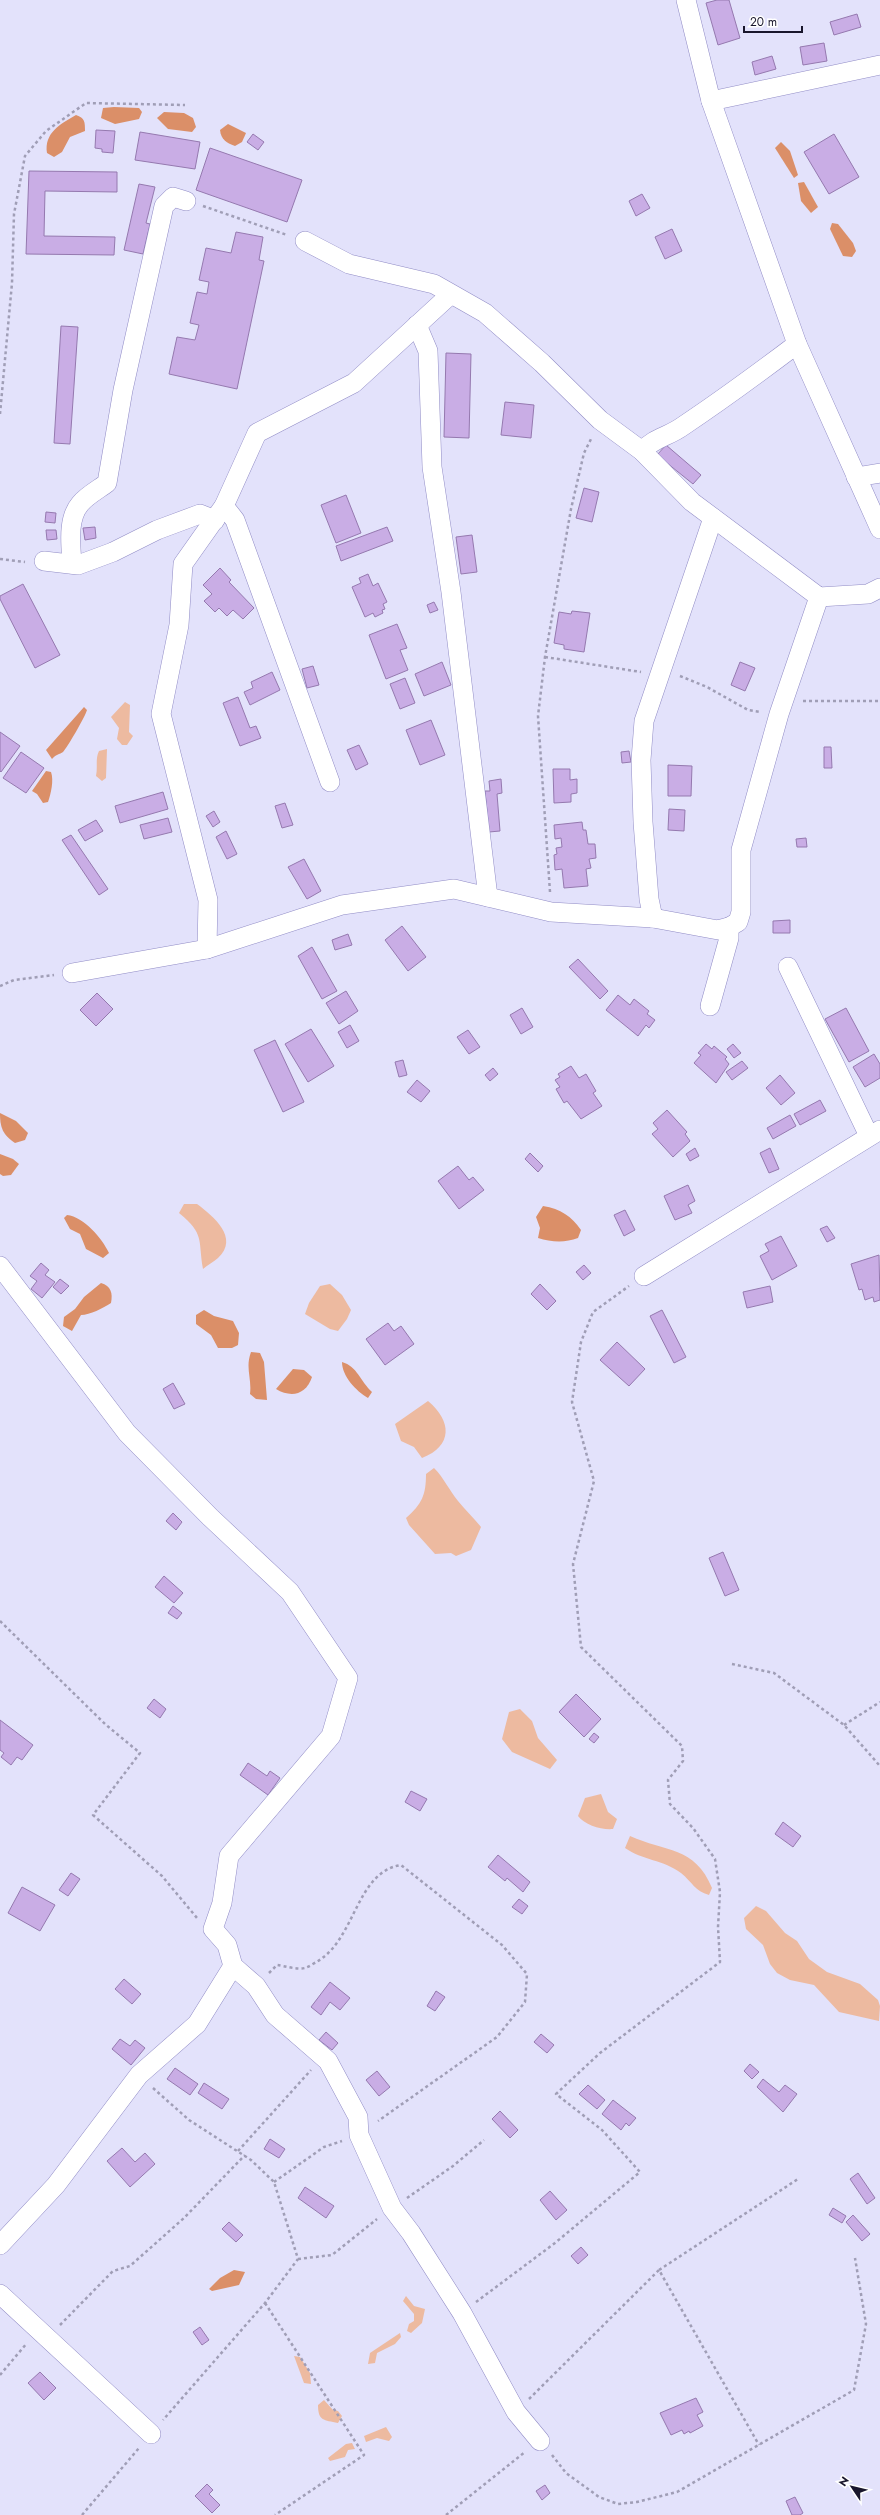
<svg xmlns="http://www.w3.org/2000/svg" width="880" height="2515" viewBox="0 0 880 2515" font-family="Jost,sans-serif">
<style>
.green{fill:#edbaa0}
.forest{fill:#db8f68}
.building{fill:#c9ade5;stroke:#9579af}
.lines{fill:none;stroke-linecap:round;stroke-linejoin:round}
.minor-casing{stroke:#918cc6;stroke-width:20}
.path{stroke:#a09eb6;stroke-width:2.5;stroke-dasharray:3 3;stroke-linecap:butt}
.minor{stroke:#fff;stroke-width:19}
</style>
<rect width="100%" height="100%" fill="#e3e2fb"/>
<g class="green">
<polygon points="125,702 130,705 129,732 133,736 127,745 122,745 117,739 119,728 111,717"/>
<path d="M107,749L106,778L102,781L96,776C98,767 95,759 99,751Z"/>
<path d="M184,1204H197C213,1216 240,1238 218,1258C214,1262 207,1265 203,1269C198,1240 205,1234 179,1213Z"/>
<polygon points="330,1284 342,1295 351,1310 347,1319 338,1331 330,1329 305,1314 309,1303 320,1286"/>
<path d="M428,1401C452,1421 453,1446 422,1458L414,1447L401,1441L395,1424Z"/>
<path d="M434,1468C444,1478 449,1490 458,1501C465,1510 474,1518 481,1527L471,1550L456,1556L451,1553L435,1554L409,1525L406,1518C422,1504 426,1495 426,1474Z"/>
<polygon points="520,1709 532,1721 538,1738 557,1760 550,1769 512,1752 502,1739 509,1712"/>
<path d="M601,1794L608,1812L617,1819L613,1829C601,1830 585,1825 578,1816L585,1798Z"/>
<path d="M630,1836C665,1852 695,1846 712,1888L709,1895C695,1891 692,1882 681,1873C664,1860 642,1860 625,1848Z"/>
<polygon points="756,1906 766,1911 785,1933 797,1941 809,1959 827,1972 860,1984 878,2000 880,2006 879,2021 839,2012 814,1985 790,1980 777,1973 770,1964 763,1945 746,1929 744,1918"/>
<polygon points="406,2296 414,2306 425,2309 422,2323 411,2333 407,2331 409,2324 414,2321 414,2314 403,2301"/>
<polygon points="400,2333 401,2337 395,2344 377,2353 375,2363 368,2364 370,2353"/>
<polygon points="294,2356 300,2357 310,2373 311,2384 304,2383"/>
<path d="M324,2400L333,2410L338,2411L342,2416L338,2423C324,2420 318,2421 318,2405Z"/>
<polygon points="386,2427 392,2437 389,2441 377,2438 366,2442 364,2436"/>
<polygon points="352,2443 355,2449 348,2450 345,2457 330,2461 328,2458 346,2444"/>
</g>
<g class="forest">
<polygon points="114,107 139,108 142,112 139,119 115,124 101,118 103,108"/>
<polygon points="164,112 184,113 193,118 196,127 192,132 168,129 157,118"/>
<path d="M76,115C85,118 85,122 85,131L70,137L62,152L54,157L47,153C44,133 60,124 76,115Z"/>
<path d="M228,124L246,133L242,142L235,146C226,143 221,139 220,130Z"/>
<polygon points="781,142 790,151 798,175 794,178 775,148"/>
<polygon points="804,182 818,207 811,213 801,201 798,183"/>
<polygon points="832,223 838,224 853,243 856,251 852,257 843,256 830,229"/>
<path d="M84,707L87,710C85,717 67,748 63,752C60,754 55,755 52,759L46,750Z"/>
<path d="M46,771L51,772C54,780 51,794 48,802L43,803L37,794L32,791Z"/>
<path d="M0,1113L16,1121L28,1133L25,1140L15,1143C3,1135 0,1128 0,1113Z"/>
<polygon points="0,1154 13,1159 19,1164 11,1175 3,1176 0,1174"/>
<path d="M543,1206C561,1209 571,1216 581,1230L578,1238C565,1243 551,1242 538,1238L540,1228L536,1217Z"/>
<path d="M67,1215C84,1217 102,1238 109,1253L103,1258L86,1249L80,1234L70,1229L64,1218Z"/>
<path d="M101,1283C111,1286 113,1293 111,1303C103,1308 90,1315 81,1315L72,1331L63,1326L64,1317L75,1309L84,1297Z"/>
<polygon points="204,1310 214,1316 233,1321 239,1333 238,1345 232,1348 218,1348 211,1335 196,1324 196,1315"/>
<path d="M251,1352L260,1353L264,1362L267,1400L256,1399L250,1394C252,1378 245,1368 251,1352Z"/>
<path d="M342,1362C357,1366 361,1382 372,1392L368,1398C356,1391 342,1376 342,1362Z"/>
<path d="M293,1369L304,1370L312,1377C306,1395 291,1398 276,1389Z"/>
<polygon points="234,2270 245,2272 239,2285 212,2291 209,2289 220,2278"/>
</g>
<g class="building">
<polygon points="717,0 729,0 740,38 718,45 706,3"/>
<polygon points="857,14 861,27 834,35 830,22"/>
<polygon points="824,43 827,61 803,65 800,47"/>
<polygon points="772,56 776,69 755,75 752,62"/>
<polygon points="96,130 115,131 113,153 102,152 102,149 95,148"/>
<polygon points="140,132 200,142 195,169 135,160"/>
<polygon points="253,134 264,142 258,150 247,142"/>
<polygon points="834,134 859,177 829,194 804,152"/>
<polygon points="210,148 302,180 287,222 196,190"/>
<polygon points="29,171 117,172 117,192 45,191 44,236 115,237 114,255 26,254"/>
<polygon points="139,184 155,187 146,223 150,224 143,254 124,250"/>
<polygon points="642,194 650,208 636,216 629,201"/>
<polygon points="672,229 682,251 665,259 655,237"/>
<polygon points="236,232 263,237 259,260 264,261 237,389 169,374 177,337 195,340 199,325 190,323 197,292 207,294 209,282 199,280 206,248 231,253"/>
<polygon points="61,326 78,327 70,444 54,443"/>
<polygon points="446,353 471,354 469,438 444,437"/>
<polygon points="505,402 534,405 531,438 501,435"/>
<polygon points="666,445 701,475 693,484 657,455"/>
<polygon points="584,488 599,492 592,522 576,518"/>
<polygon points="346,495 361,533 336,543 321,505"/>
<polygon points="46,512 56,513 55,523 45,522"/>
<polygon points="95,527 96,538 85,540 83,528"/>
<polygon points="387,527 393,541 341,561 336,546"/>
<polygon points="46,530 56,530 57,539 47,540"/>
<polygon points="472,535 477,572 461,574 456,537"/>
<polygon points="220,568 231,580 229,582 254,608 243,619 233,610 227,616 219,608 215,612 204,601 212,594 203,585"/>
<polygon points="368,574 373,586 378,583 387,602 383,604 385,609 382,610 383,613 375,617 373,613 365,617 352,587 361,583 359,578"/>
<polygon points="23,584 60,655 35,668 0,599 0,596"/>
<polygon points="434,602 438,610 430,613 427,605"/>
<polygon points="572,611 590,613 584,652 564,649 564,645 554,643 559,612 571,614"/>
<polygon points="397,624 407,648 400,650 408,670 386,679 369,635"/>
<polygon points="442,662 451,685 424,696 415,674"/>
<polygon points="740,662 755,668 745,691 731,685"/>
<polygon points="313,666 319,685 307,688 302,669"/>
<polygon points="272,672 280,690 250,705 244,692 253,688 251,682"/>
<polygon points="405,678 415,703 400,709 390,684"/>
<polygon points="238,697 250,728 256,726 261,738 240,746 223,703"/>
<polygon points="431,720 445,755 420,765 406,730"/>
<polygon points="0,732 20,746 1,772 0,771"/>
<polygon points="359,745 368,764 356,770 347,750"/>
<polygon points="824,747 831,747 832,768 824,768"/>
<polygon points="629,751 631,762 622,763 621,752"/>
<polygon points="21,752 44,768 26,793 3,778"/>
<polygon points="668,765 692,766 691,796 668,796"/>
<polygon points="553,769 570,769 570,780 577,779 577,793 571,794 571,802 554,803"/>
<polygon points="501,779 502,793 497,794 500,831 489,832 485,791 490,791 489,781"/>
<polygon points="163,792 168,809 120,823 115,806"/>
<polygon points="285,803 293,825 282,828 275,806"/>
<polygon points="669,809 685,810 684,831 668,830"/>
<polygon points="214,811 220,822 213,827 206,816"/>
<polygon points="168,818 172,832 144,839 140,825"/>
<polygon points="96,820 103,831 85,841 78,830"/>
<polygon points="582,822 583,830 586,830 588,844 595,844 596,858 589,859 591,868 586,869 588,886 564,888 562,869 555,870 554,855 557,854 556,848 562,847 561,838 555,839 554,825"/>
<polygon points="226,831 237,854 227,859 216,837"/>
<polygon points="71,835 108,889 99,895 62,840"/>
<polygon points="806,838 807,847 797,847 796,839"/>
<polygon points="304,859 321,891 307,899 288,867"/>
<polygon points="790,920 790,933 773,933 773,921"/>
<polygon points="402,926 426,957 408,971 385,940"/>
<polygon points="348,934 352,945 335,950 332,940"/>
<polygon points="312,947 337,991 322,999 298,956"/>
<polygon points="578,959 608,991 600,999 569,967"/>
<polygon points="346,991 358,1011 339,1024 326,1003"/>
<polygon points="97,993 113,1009 96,1026 80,1010"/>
<polygon points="618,995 630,1005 634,999 649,1011 647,1014 655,1020 649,1028 646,1025 638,1036 606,1010"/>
<polygon points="522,1008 533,1027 521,1034 510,1015"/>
<polygon points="846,1008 869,1051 849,1062 825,1019"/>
<polygon points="350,1025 359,1041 347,1048 338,1032"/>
<polygon points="311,1029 334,1066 308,1082 285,1044"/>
<polygon points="468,1030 480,1047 469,1054 457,1037"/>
<polygon points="275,1040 304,1102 283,1112 254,1050"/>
<polygon points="706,1044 712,1049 714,1046 727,1057 725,1059 729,1064 716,1083 694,1063 701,1055 698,1053"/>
<polygon points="733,1044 741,1053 734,1058 727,1049"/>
<polygon points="874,1054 880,1064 880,1078 865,1087 853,1067"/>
<polygon points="403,1060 407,1075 399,1077 395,1062"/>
<polygon points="742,1061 748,1068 732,1080 726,1072"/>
<polygon points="571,1066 579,1078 586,1074 596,1091 593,1093 602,1106 581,1119 567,1101 564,1103 556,1089 560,1087 555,1080 560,1077 558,1074"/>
<polygon points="493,1068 498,1074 490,1081 485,1075"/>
<polygon points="780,1075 795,1093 781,1105 766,1088"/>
<polygon points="417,1080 430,1091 421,1102 407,1092"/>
<polygon points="820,1100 826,1111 800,1125 794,1114"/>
<polygon points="667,1110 687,1132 685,1134 690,1141 673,1157 652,1134 658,1129 653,1123"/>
<polygon points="790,1115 796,1126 773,1139 767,1128"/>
<polygon points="695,1148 699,1156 690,1161 686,1154"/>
<polygon points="770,1148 779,1169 769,1173 760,1153"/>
<polygon points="530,1153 543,1166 538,1172 525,1159"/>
<polygon points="458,1166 469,1180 473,1177 484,1190 459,1209 438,1181"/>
<polygon points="688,1185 695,1201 688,1205 692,1213 675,1220 664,1196"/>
<polygon points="625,1210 635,1230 624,1236 614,1215"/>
<polygon points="827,1226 835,1238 827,1242 820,1229"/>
<polygon points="781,1236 797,1266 772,1280 760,1256 769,1251 765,1244"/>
<polygon points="879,1255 880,1300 874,1302 873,1297 865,1300 862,1289 859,1290 851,1264"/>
<polygon points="41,1263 49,1270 45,1275 55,1282 42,1298 31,1289 37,1281 30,1276"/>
<polygon points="584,1265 591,1273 583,1280 576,1272"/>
<polygon points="60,1279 69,1286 61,1294 53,1287"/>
<polygon points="540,1284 556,1301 547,1310 531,1294"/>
<polygon points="770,1286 773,1302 747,1308 743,1292"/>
<polygon points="662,1310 686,1357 674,1363 650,1316"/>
<polygon points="388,1323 394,1331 401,1326 414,1344 385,1365 366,1339"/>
<polygon points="617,1342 645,1369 629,1386 600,1360"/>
<polygon points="173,1383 185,1404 174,1409 163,1389"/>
<polygon points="173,1513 182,1522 176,1530 166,1521"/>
<polygon points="723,1552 739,1590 725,1596 709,1558"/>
<polygon points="164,1576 183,1593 174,1603 155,1587"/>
<polygon points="173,1606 182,1613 177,1619 168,1613"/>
<polygon points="576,1694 601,1719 584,1737 559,1712"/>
<polygon points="154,1699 166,1709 160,1718 147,1708"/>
<polygon points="0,1720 33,1745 22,1760 17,1757 11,1765 1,1757 4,1753 0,1750"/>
<polygon points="594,1733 599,1737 594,1743 589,1739"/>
<polygon points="248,1763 267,1776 270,1771 280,1778 268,1795 240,1775"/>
<polygon points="411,1791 427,1799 420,1811 405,1802"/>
<polygon points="783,1822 801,1836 793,1847 775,1834"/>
<polygon points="498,1855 530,1882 523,1892 507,1878 505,1881 488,1867"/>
<polygon points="71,1873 80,1879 68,1896 59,1890"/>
<polygon points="22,1887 55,1905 40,1931 8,1913"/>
<polygon points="519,1899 528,1906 522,1914 512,1907"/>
<polygon points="124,1979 141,1994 132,2004 115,1989"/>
<polygon points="330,1982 350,1998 340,2010 330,2002 321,2015 311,2007"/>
<polygon points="436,1991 445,1997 435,2011 427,2006"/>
<polygon points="326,2032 338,2043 332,2050 319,2040"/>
<polygon points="541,2034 554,2045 547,2053 534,2042"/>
<polygon points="120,2039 130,2046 135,2040 145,2048 131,2065 112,2049"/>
<polygon points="750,2064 759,2072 752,2079 744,2071"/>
<polygon points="175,2068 198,2084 190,2095 167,2079"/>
<polygon points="377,2071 390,2087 379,2096 366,2080"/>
<polygon points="763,2079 779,2092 785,2085 797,2094 783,2112 757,2087"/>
<polygon points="204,2083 229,2099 222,2109 198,2093"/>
<polygon points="588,2085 605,2100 597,2109 579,2094"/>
<polygon points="613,2100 636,2118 629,2126 626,2123 621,2130 602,2114"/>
<polygon points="500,2111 518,2130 510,2138 492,2119"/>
<polygon points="270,2139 285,2149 279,2158 264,2149"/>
<polygon points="122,2148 135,2162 145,2153 155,2164 130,2187 107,2161"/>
<polygon points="858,2173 875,2198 867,2204 850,2179"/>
<polygon points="305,2187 334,2206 326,2218 298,2198"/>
<polygon points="550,2191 567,2210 556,2220 540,2200"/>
<polygon points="833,2208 846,2216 842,2223 829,2215"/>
<polygon points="853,2215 870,2234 862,2241 846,2222"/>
<polygon points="229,2222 243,2235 236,2242 222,2229"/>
<polygon points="581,2247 588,2255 578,2264 571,2256"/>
<polygon points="200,2327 209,2340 202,2345 193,2332"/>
<polygon points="40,2372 56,2388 44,2400 28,2383"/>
<polygon points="696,2398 703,2412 697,2415 703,2426 690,2433 689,2431 684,2434 682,2430 671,2435 660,2413"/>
<polygon points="207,2484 213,2490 209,2494 220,2505 212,2513 195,2496"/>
<polygon points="545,2485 550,2493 542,2500 536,2491"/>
<polygon points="795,2497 803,2513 800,2515 792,2515 786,2501"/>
</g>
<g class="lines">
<defs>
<g id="minor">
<polyline points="686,0 711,101 797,344 880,529"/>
<polyline points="711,101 880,65"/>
<polyline points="305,241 349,264 434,284 485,313 542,363 600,420 642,451 692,502 819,597 868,594 880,588"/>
<polyline points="417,325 428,351 432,467 451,592 488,897"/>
<path d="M642,451C655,437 668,437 683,426C722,400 760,372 797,344"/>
<polyline points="856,477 880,473"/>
<polyline points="224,506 235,520 330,782"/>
<polyline points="44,561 78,565 113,552 157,530 200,514 215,520"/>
<path d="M72,564C71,546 67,519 80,504C86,496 99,489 107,483L123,390L164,206L173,197L186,201"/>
<polyline points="653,918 649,899 643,822 641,760 644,721 713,518"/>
<polyline points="207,949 208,900 161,714 179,625 183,564 224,506 257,433 354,383 450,295"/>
<polyline points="788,967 869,1136"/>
<polyline points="72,973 207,949 342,905 454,889 551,912 653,918 718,930 729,927 738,922 741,912 741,850 779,714 819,597"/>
<polyline points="710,1006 729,938 729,927"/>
<polyline points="0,1266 127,1433 210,1517 290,1592 348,1678 331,1736 229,1856 222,1903 213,1929 227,1945 233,1966 256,1986 275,2015 328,2061 358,2117 359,2135 392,2208 411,2233 462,2313 516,2412 540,2441"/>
<polyline points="644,1276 880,1130"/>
<polyline points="0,2245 56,2185 139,2075 197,2024 233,1966"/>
<polyline points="0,2294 151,2434"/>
</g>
</defs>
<use href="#minor" class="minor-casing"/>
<g class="path">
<polyline points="203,206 287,235"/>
<polyline points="0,414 12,283 14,214 25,156 46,131 86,103 185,105"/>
<polyline points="0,559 25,562"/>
<polyline points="545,657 641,672"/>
<polyline points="680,676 707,687 748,710 761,712"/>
<polyline points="803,701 880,701"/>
<polyline points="550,892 538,716 545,657 571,509 584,453 592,437"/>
<polyline points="0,986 14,980 54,975"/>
<polyline points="0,1621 105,1724 140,1753 93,1815 162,1876 197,1918"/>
<polyline points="732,1664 774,1673 844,1725 880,1766"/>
<polyline points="844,1725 880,1702"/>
<path d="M269,1973L277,1965C285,1966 297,1970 305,1968C309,1967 314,1963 318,1961C356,1938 356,1872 401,1865L502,1945L527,1974L525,2002L497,2037L378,2121"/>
<polyline points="153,2088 189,2120 251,2160 274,2182 298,2259 265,2303 163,2420"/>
<polyline points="238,2151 311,2070"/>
<polyline points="274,2182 324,2147 342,2141"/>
<polyline points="407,2198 453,2166 484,2140"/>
<polyline points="298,2259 332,2255 377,2219"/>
<polyline points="659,2270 798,2179"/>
<polyline points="476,2302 555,2243 640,2172 602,2130 556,2094 600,2053 720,1962 718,1927 720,1892 715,1859 693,1828 670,1804 668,1780 683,1761 682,1746 581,1647 573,1564 594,1481 572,1402 581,1342 593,1312 629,1286"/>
<polyline points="265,2303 364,2455 275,2515"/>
<polyline points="60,2325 113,2271 130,2266 184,2218 245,2155"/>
<polyline points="0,2375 27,2343"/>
<polyline points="529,2399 659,2270 759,2445"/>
<polyline points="552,2455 566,2473 599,2497 618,2504 637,2502 677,2492 854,2390 866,2324 855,2258"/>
<polyline points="82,2515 139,2448"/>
<polyline points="446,2515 525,2452"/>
</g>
<use href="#minor" class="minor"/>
</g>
<g transform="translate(852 2487) rotate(305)" stroke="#ffffff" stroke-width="3" paint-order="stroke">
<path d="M0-3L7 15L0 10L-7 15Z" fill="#19162c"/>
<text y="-6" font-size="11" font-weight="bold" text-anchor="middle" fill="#19162c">N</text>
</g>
<path d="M744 26v6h58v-6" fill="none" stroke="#19162c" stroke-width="2"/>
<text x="750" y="26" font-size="12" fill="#19162c" stroke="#ffffff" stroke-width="3" paint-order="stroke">20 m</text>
</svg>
